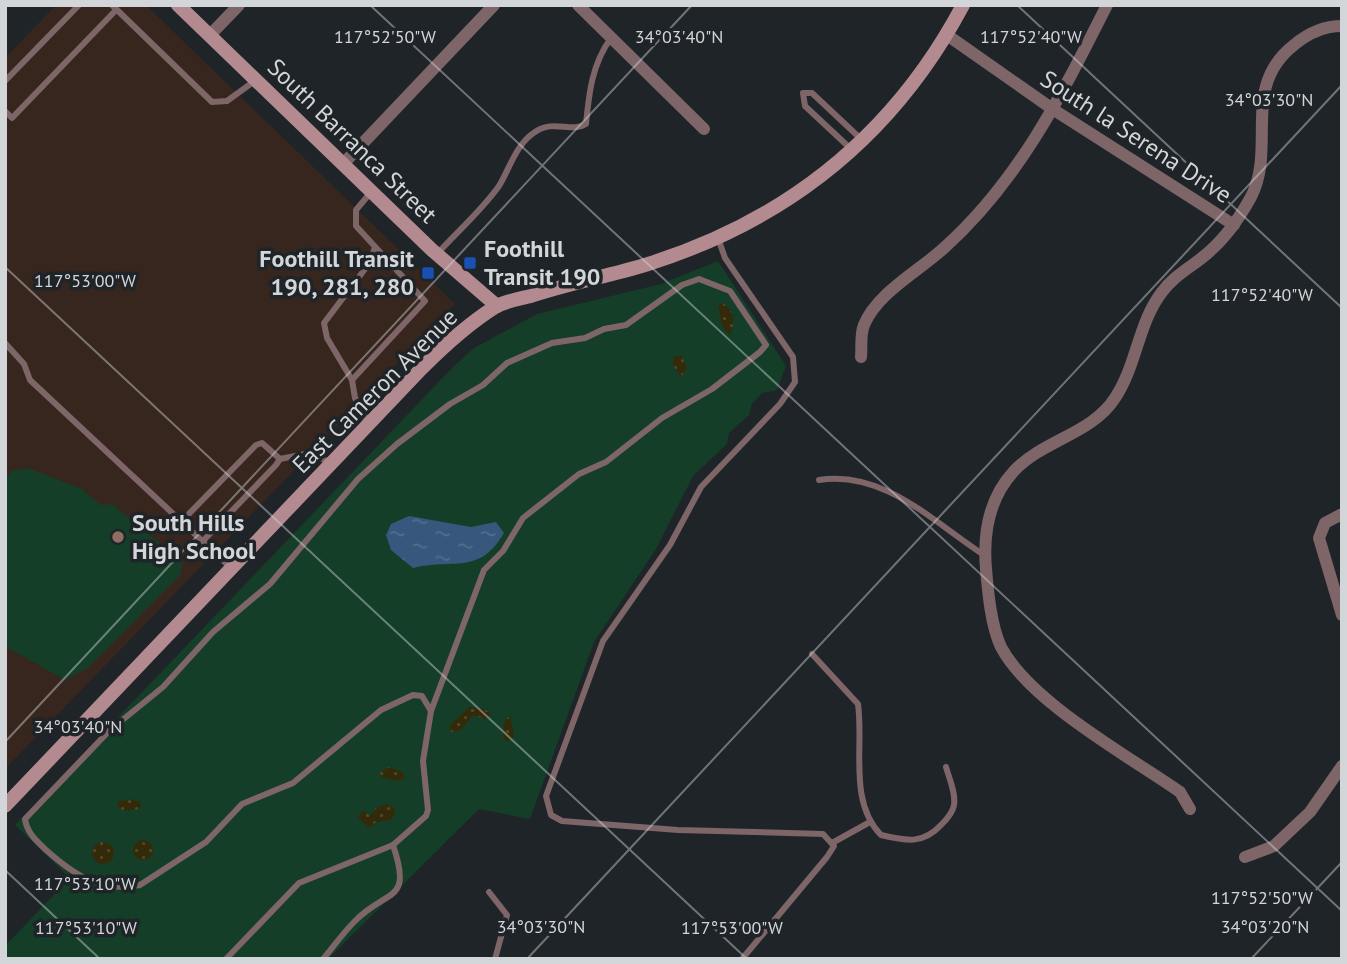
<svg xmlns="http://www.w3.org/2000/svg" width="1347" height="964" viewBox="0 0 1347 964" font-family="'PT Sans',sans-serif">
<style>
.education{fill:#37261e}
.grass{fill:#143e28}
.sand{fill:url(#sand-dots)}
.water{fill:url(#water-ripples)}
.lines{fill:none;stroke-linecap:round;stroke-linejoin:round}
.lane{stroke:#7e6568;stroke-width:6}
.street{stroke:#7e6568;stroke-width:12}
.secondary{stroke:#b28a8f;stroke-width:14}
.ticks{fill:none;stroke:#d3d6d9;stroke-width:2;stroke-opacity:0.45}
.transit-dot{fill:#1a4fb4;stroke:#1f2428;stroke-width:2.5}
.education-dot{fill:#8d6e63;stroke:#1f2428;stroke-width:2.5}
.labels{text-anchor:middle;stroke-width:7;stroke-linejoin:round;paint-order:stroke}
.street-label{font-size:24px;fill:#d3d6d9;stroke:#1f2428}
.poi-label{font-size:24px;font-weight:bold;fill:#d3d6d9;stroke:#1f2428;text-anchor:start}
.ticks-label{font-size:18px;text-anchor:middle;fill:#d3d6d9;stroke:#1f2428;stroke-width:7;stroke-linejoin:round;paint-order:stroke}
</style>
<defs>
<pattern id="sand-dots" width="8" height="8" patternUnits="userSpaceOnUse" patternTransform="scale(1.75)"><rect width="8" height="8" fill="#332a09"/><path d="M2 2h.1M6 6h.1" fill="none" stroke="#50482c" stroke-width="1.8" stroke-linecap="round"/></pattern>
<pattern id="water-ripples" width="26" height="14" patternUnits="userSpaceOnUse" patternTransform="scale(1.75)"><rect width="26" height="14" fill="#37577c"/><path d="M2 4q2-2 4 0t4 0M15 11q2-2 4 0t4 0" fill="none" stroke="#536e8e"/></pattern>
</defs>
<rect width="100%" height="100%" fill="#1f2428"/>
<polygon class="education" points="56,5 146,5 455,304 5,769 5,58"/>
<g class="grass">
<polygon points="718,261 786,366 777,390 762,393 752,404 749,415 729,433 727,444 693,476 656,549 594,642 530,819 479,809 328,959 5,959 5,946 70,878 15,825 453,367 474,348 537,314 661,284"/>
<polygon points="28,468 82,489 101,505 112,504 183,562 180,575 89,667 65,680 5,646 5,483 11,471"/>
</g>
<g class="sand">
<path d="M722,303C734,309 736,324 730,335C721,329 720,317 718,306Z"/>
<polygon points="681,355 687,368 681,377 673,365 674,357"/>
<polygon points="469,707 484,709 491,714 485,719 473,715 460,731 451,732 449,726"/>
<polygon points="510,715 514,736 507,742 503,738 504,722"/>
<polygon points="389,767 403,772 404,778 398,781 381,777 379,773"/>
<polygon points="131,799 141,803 140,809 124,811 117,806 119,801"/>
<polygon points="387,804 396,810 391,820 376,822 369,828 358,817 363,810 370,816 376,808"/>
<circle cx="143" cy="850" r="10"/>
<circle cx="103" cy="853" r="11"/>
</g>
<path class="water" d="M409,516L471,527L496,522L504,533C479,576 452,558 413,568L391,550L386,535L391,524Z"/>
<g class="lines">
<g class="lane">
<polyline points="112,5 212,102 227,101 256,80"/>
<polyline points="5,81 79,5"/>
<polyline points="5,111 12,118 116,10"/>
<polyline points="851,149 805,106 803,93 812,93 861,139"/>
<polyline points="718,238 725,258 793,357 795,382 780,404 701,487 670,545 603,641 546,796 551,815 562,821 678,830 823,834 834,846 827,857 742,959"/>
<path d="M437,254C457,232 482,210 499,186C510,168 516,144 535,132C553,119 572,133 586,124C589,93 592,64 611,38"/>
<polyline points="5,343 24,364 30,380 230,567"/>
<polyline points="352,380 327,338 324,323 365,269 375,248"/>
<polyline points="369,424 355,398 352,380 425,301 356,226 356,210 371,192"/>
<polyline points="280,459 305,454 331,462"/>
<path d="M819,480C884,470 933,522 984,555"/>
<polyline points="180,523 256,445 262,443 280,459 276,465 202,542"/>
<path d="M812,654L858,704C864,746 848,801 881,835C906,841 923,845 942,824C947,819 953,812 954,805C956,793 949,778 946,767"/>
<polyline points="832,843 870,822"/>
<polyline points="489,892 507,915 495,959"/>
<polyline points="226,959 299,883 393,845"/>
<path d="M323,959C334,946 343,933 355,921C387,888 413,904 393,845L426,816L428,810L423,761L431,711L484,570L503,551L523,518L579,474L606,462L662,418L712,389L760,352L766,345L730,291L699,279L682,285L626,325L604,329L585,338L552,343L507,363L483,385L450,404L397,444L358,479L270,584L213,632L163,687L109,731L25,819C27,833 36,840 46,850C74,875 101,893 140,885L206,842L242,804L293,783L381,710L413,695L422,696L431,711"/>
</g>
<g class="street">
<polyline points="578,5 704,129"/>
<polyline points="210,35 239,5"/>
<polyline points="947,35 1054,110 1234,225"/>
<polyline points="344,163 494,5"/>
<path d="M861,357C862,347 860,334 864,325C877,293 919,271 944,248C1019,181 1062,94 1107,5"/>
<polyline points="1342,514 1325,523 1319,538 1342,615"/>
<path d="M1190,809L1180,792C1127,755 1030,702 1001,647C991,626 988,592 986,569C983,534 988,499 1014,471C1043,440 1092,434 1115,398C1137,365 1138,323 1162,292C1175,274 1194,266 1210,251C1227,236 1240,217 1251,197C1277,147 1240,87 1294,45C1307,34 1324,26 1342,26"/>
<polyline points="1245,857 1274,846 1310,812 1342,766"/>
</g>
<g class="secondary">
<polyline points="178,5 432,250 497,306"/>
<path d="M5,806L422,368C444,346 468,324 495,307C505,301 519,299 531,296C569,283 610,276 648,264C788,220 894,135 963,5"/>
</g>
</g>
<path class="ticks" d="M370,5L1342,911M1017,5L1342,308M5,267L747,959M5,742L692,5M5,870L100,959M527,959L1342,85M1251,959L1342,862"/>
<g class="transit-dot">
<rect x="463" y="256" width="14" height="14" rx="3.5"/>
<rect x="421" y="266" width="14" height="14" rx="3.5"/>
</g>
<circle class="education-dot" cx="118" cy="537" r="7"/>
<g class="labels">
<g class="street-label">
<text transform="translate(1136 137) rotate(33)" y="8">South la Serena Drive</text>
<text transform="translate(352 141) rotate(44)" y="8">South Barranca Street</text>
<text transform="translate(375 391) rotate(-45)" y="8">East Cameron Avenue</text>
</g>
<g class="poi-label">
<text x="484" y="257">Foothill<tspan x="484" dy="28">Transit 190</tspan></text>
<text x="414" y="267" text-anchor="end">Foothill Transit<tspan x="414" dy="28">190, 281, 280</tspan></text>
<text x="132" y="531">South Hills<tspan x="132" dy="28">High School</tspan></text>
</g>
</g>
<g class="ticks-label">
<text x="385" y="43">117°52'50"W</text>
<text x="1031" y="43">117°52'40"W</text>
<text x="679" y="43">34°03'40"N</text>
<text x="1269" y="106">34°03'30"N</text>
<text x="85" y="287">117°53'00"W</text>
<text x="1262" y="301">117°52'40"W</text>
<text x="78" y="733">34°03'40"N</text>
<text x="85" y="890">117°53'10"W</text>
<text x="1262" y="904">117°52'50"W</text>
<text x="541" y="933">34°03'30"N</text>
<text x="1265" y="933">34°03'20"N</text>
<text x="86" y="934">117°53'10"W</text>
<text x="732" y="934">117°53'00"W</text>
</g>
<rect width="1347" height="964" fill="none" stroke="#d3d6d9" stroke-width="14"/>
</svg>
